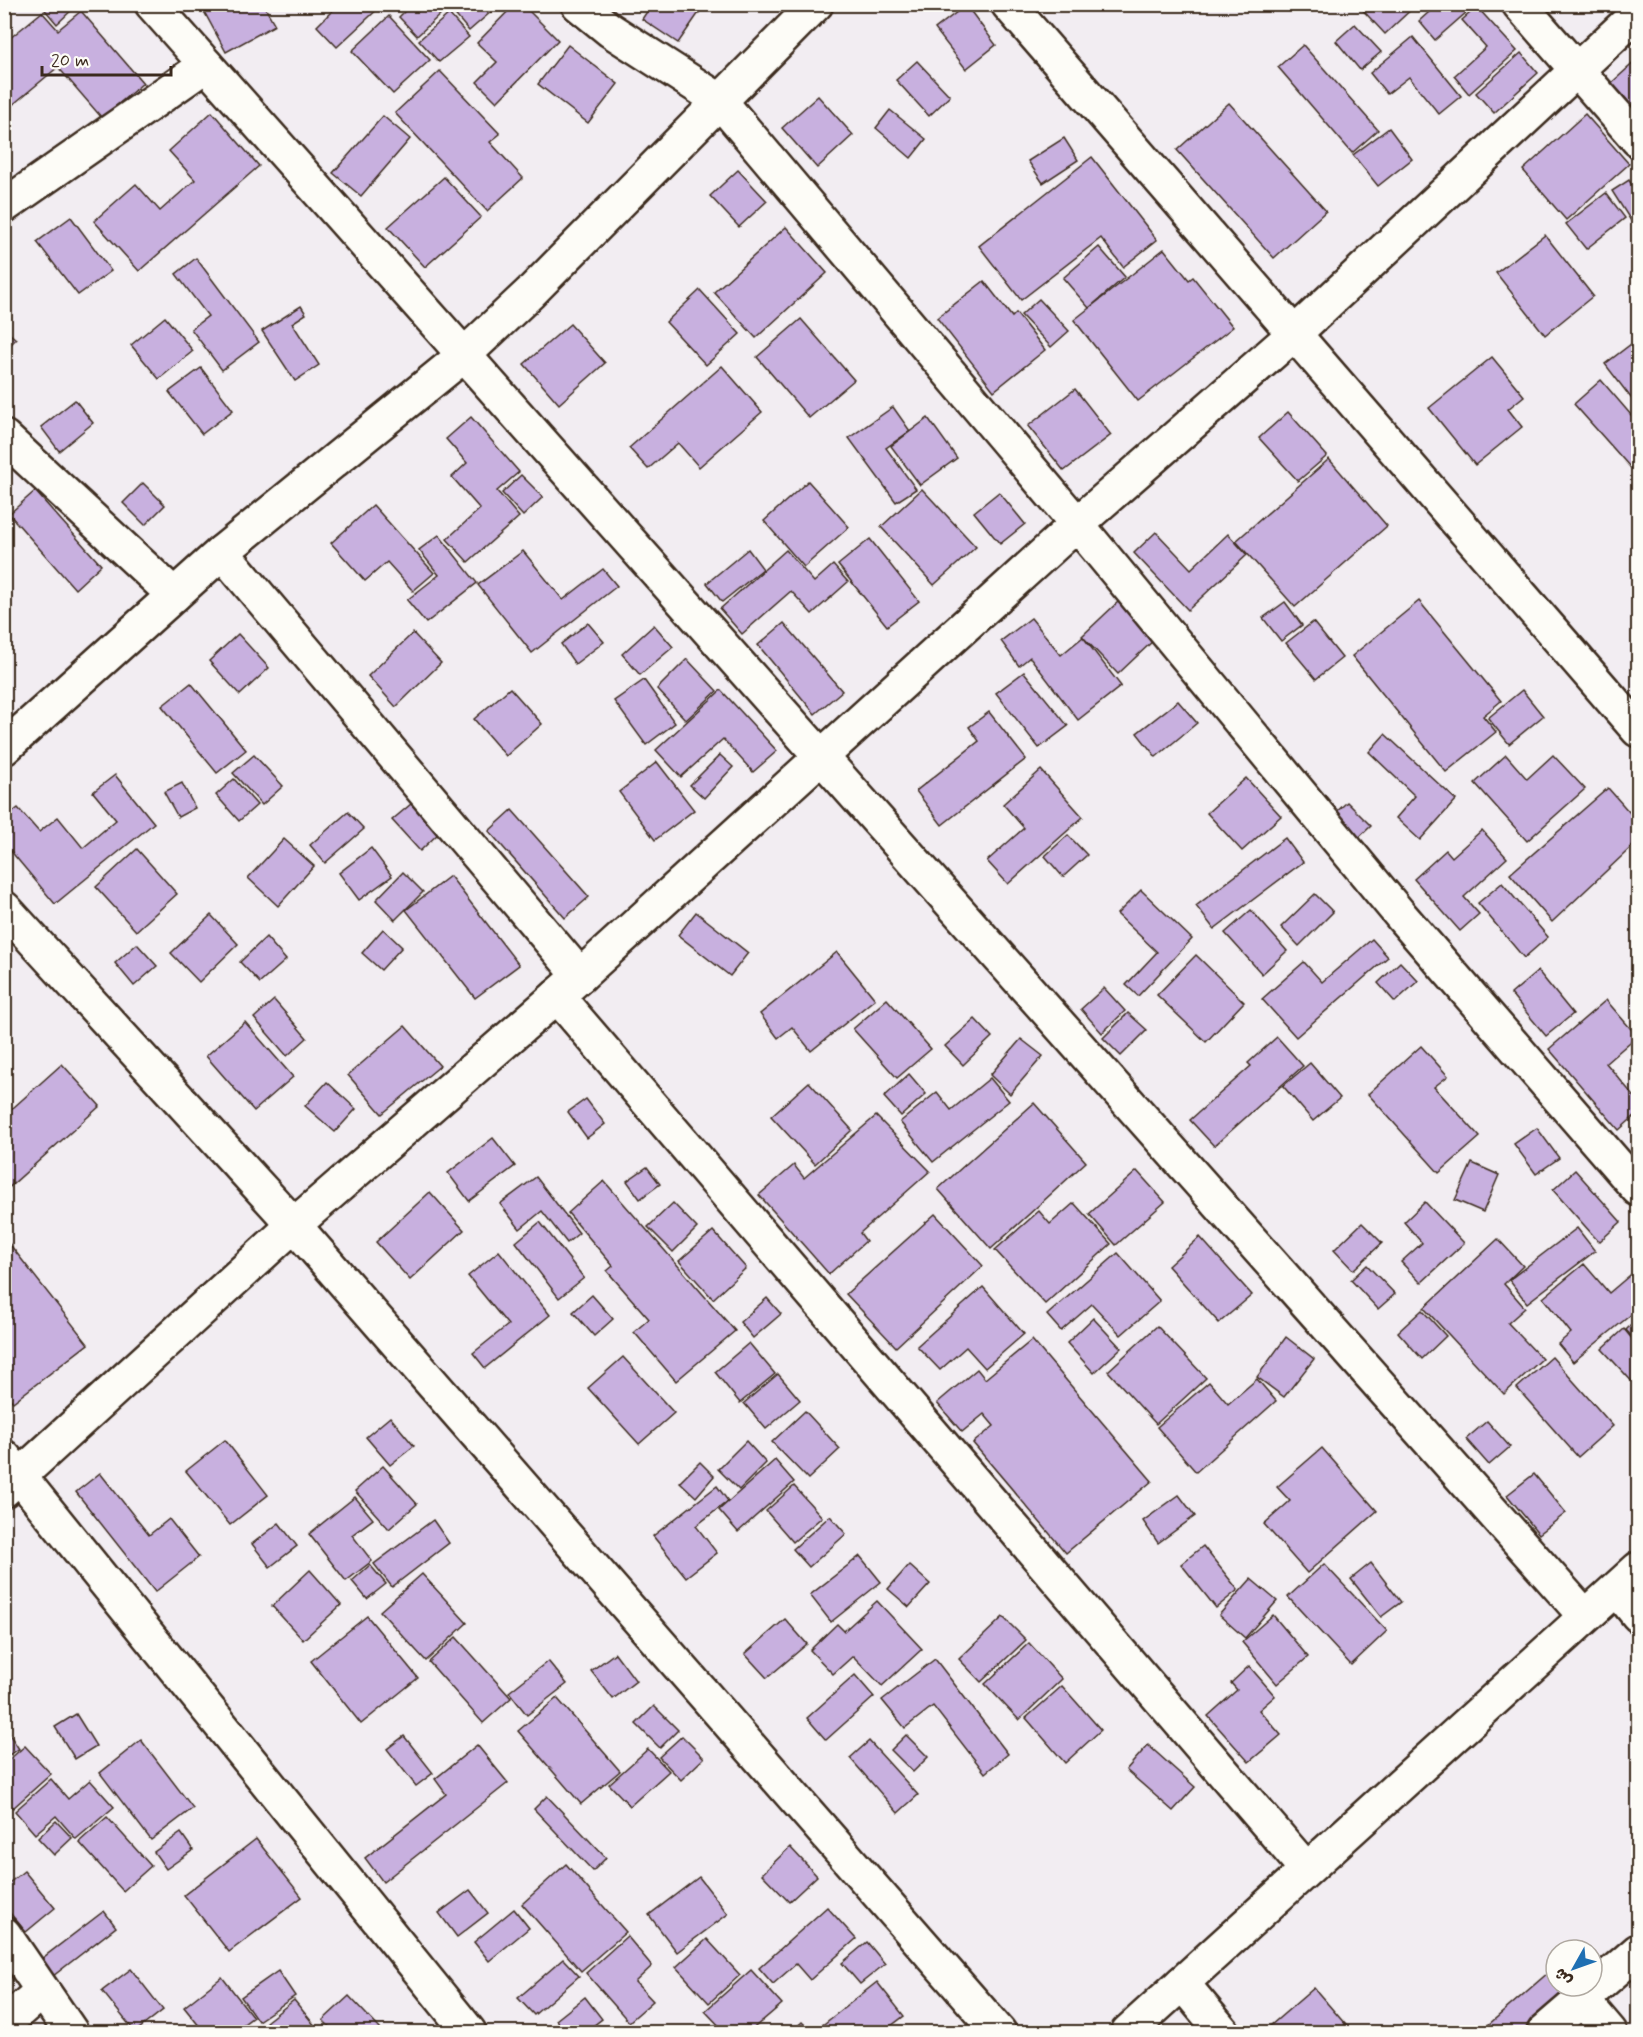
<svg xmlns="http://www.w3.org/2000/svg" width="1643" height="2037" viewBox="0 0 1643 2037" font-family="Mynerve,'Playpen Sans Arabic',sans-serif">
<style>
.building{fill:#c8b0df;stroke:#3b2a1e;stroke-width:1.5}
.lines{fill:none;stroke-linecap:round;stroke-linejoin:round}
.minor-casing{stroke:#3b2a1e;stroke-width:38}
.major-casing{stroke:#3b2a1e;stroke-width:38}
.minor{stroke:#fdfcf7;stroke-width:33}
.major{stroke:#fdfcf7;stroke-width:33}
</style>
<rect width="100%" height="100%" fill="#f2edf2"/>
<filter id="ink" filterUnits="userSpaceOnUse"><feTurbulence type="fractalNoise" baseFrequency=".0167" numOctaves="2"/><feDisplacementMap in="SourceGraphic" scale="12" xChannelSelector="R" yChannelSelector="G"/><feConvolveMatrix kernelMatrix="1 2 1 2 8 2 1 2 1" color-interpolation-filters="sRGB"/></filter>
<g filter="url(#ink)">
<g class="building">
<polygon points="40,4 78,4 57,24"/>
<polygon points="200,4 263,4 275,25 226,52"/>
<polygon points="339,4 383,4 337,47 317,26"/>
<polygon points="412,4 435,4 442,13 417,36 399,17"/>
<polygon points="446,4 500,4 469,31"/>
<polygon points="515,4 522,4 558,40 497,102 477,82 497,62 477,43"/>
<polygon points="652,4 705,4 678,43 642,19"/>
<polygon points="1357,4 1417,4 1385,34"/>
<polygon points="1438,4 1476,4 1435,40 1419,21"/>
<polygon points="966,5 996,45 966,69 935,29"/>
<polygon points="1477,7 1517,51 1469,94 1454,76 1486,47 1462,20"/>
<polygon points="81,11 143,83 102,118 58,67 4,112 4,43 42,12 58,30"/>
<polygon points="449,14 469,37 439,62 419,40"/>
<polygon points="389,16 430,60 393,94 352,51"/>
<polygon points="1355,24 1381,52 1360,70 1336,41"/>
<polygon points="1413,37 1461,96 1439,114 1409,77 1387,94 1370,73"/>
<polygon points="568,45 618,84 588,123 538,84"/>
<polygon points="1303,45 1378,130 1352,153 1278,67"/>
<polygon points="1521,53 1538,73 1494,113 1476,93"/>
<polygon points="1638,59 1638,120 1608,86"/>
<polygon points="917,61 950,96 929,116 896,80"/>
<polygon points="440,71 500,134 490,142 523,178 487,211 395,113"/>
<polygon points="818,96 853,135 817,168 782,128"/>
<polygon points="1229,103 1326,211 1274,258 1177,150"/>
<polygon points="890,110 926,139 911,158 876,128"/>
<polygon points="212,112 259,166 139,271 94,221 136,184 160,211 195,180 169,151"/>
<polygon points="1585,114 1629,164 1566,220 1523,170"/>
<polygon points="383,116 410,139 361,196 333,173"/>
<polygon points="1389,128 1412,159 1378,186 1353,155"/>
<polygon points="1064,138 1078,160 1043,183 1028,161"/>
<polygon points="1092,157 1157,240 1123,267 1101,238 1021,300 979,246"/>
<polygon points="738,170 767,201 739,227 710,196"/>
<polygon points="444,177 481,217 425,267 388,227"/>
<polygon points="1629,180 1638,195 1638,216 1631,221 1612,191"/>
<polygon points="1606,193 1625,218 1586,249 1566,224"/>
<polygon points="71,217 111,271 78,295 37,242"/>
<polygon points="786,227 827,273 756,338 714,292"/>
<polygon points="1545,235 1593,296 1545,335 1496,273"/>
<polygon points="1099,247 1125,277 1089,308 1063,278"/>
<polygon points="1164,249 1189,280 1193,277 1233,327 1138,401 1074,320"/>
<polygon points="196,258 259,342 222,370 191,329 208,316 176,274"/>
<polygon points="984,281 1012,317 1016,313 1045,350 994,391 937,318"/>
<polygon points="700,290 740,334 706,365 666,322"/>
<polygon points="1039,299 1069,331 1051,347 1021,315"/>
<polygon points="301,306 306,314 292,323 319,365 295,381 262,331"/>
<polygon points="165,317 193,351 159,379 131,345"/>
<polygon points="801,319 854,380 809,418 757,357"/>
<polygon points="570,324 605,363 559,404 524,364"/>
<polygon points="4,329 16,339 4,351"/>
<polygon points="1635,341 1638,345 1638,407 1605,364"/>
<polygon points="1492,357 1524,396 1508,409 1522,427 1475,465 1429,408"/>
<polygon points="722,366 762,412 699,467 678,443 648,469 629,448"/>
<polygon points="201,368 233,410 202,434 169,392"/>
<polygon points="1601,380 1638,423 1638,476 1574,404"/>
<polygon points="1075,389 1111,435 1064,471 1028,426"/>
<polygon points="75,400 93,423 59,451 41,427"/>
<polygon points="893,407 910,431 886,448 916,489 896,502 849,438"/>
<polygon points="1288,412 1327,456 1298,481 1259,438"/>
<polygon points="471,417 519,472 497,491 519,517 468,562 447,539 480,509 452,477 467,463 446,439"/>
<polygon points="928,418 957,458 920,485 891,446"/>
<polygon points="1329,459 1387,526 1295,607 1236,541"/>
<polygon points="521,475 543,497 523,516 502,493"/>
<polygon points="808,481 849,527 804,567 764,521"/>
<polygon points="143,483 165,505 145,525 123,503"/>
<polygon points="922,489 976,547 934,585 881,527"/>
<polygon points="35,491 101,565 75,589 9,514"/>
<polygon points="999,492 1025,524 1000,544 974,512"/>
<polygon points="373,505 434,573 413,591 387,562 365,581 331,543"/>
<polygon points="1156,532 1191,569 1228,534 1247,555 1188,610 1134,553"/>
<polygon points="439,535 477,583 426,623 407,600 439,575 419,550"/>
<polygon points="870,539 919,601 887,626 838,565"/>
<polygon points="748,549 763,569 722,602 707,583"/>
<polygon points="786,550 814,582 833,565 848,582 812,614 791,591 742,634 720,609"/>
<polygon points="523,551 563,600 603,569 617,586 532,653 478,585"/>
<polygon points="1119,601 1155,639 1118,674 1082,636"/>
<polygon points="1419,601 1501,701 1483,716 1496,732 1446,772 1352,656"/>
<polygon points="1285,602 1302,625 1281,641 1263,618"/>
<polygon points="1031,618 1061,655 1083,637 1121,686 1078,720 1030,657 1019,666 1001,641"/>
<polygon points="1313,622 1342,658 1316,679 1286,643"/>
<polygon points="588,623 604,642 575,664 561,644"/>
<polygon points="784,623 842,691 815,714 758,645"/>
<polygon points="654,625 673,647 640,675 622,654"/>
<polygon points="413,633 441,663 396,707 368,676"/>
<polygon points="238,634 269,668 240,695 209,661"/>
<polygon points="687,659 717,691 686,720 657,689"/>
<polygon points="1024,672 1068,726 1039,748 996,693"/>
<polygon points="644,680 675,723 646,745 614,701"/>
<polygon points="191,683 246,750 217,773 162,706"/>
<polygon points="510,688 542,724 506,756 474,719"/>
<polygon points="721,690 777,751 753,772 723,739 681,777 656,750"/>
<polygon points="1522,690 1543,716 1509,744 1488,718"/>
<polygon points="1178,701 1197,723 1156,757 1137,733"/>
<polygon points="989,712 1026,759 942,825 916,791 979,741 969,727"/>
<polygon points="1385,734 1456,800 1420,840 1396,818 1415,796 1369,752"/>
<polygon points="254,755 283,786 262,805 233,773"/>
<polygon points="720,755 733,767 704,798 690,785"/>
<polygon points="1506,755 1527,779 1553,755 1585,789 1527,841 1475,783"/>
<polygon points="657,762 694,810 655,840 619,792"/>
<polygon points="1041,770 1083,817 1008,884 987,861 1024,828 1003,804"/>
<polygon points="115,775 154,823 55,904 4,843 4,819 18,808 39,832 58,817 83,848 116,820 93,792"/>
<polygon points="1246,778 1281,816 1242,851 1207,813"/>
<polygon points="234,779 257,805 239,821 216,795"/>
<polygon points="182,783 195,808 178,817 164,792"/>
<polygon points="1608,788 1638,822 1638,841 1552,922 1510,874"/>
<polygon points="1347,802 1371,826 1352,844 1329,819"/>
<polygon points="411,804 439,833 420,851 392,820"/>
<polygon points="512,810 589,897 565,918 489,831"/>
<polygon points="348,812 364,829 325,863 310,845"/>
<polygon points="1482,830 1507,858 1464,897 1479,914 1460,931 1414,879 1446,850 1452,857"/>
<polygon points="1068,835 1087,855 1063,877 1045,856"/>
<polygon points="1285,838 1303,862 1214,929 1196,906"/>
<polygon points="284,839 314,866 278,906 248,878"/>
<polygon points="371,848 392,876 359,900 339,873"/>
<polygon points="137,849 177,894 136,931 96,887"/>
<polygon points="403,872 423,892 395,920 376,900"/>
<polygon points="450,876 519,965 475,998 406,910"/>
<polygon points="1502,883 1548,937 1524,958 1478,903"/>
<polygon points="1141,890 1192,939 1138,996 1126,985 1157,952 1117,914"/>
<polygon points="1315,894 1333,912 1299,946 1281,927"/>
<polygon points="1251,910 1287,951 1262,974 1225,933"/>
<polygon points="696,912 748,953 730,976 678,935"/>
<polygon points="211,915 238,944 199,982 171,953"/>
<polygon points="383,929 402,947 381,970 362,953"/>
<polygon points="266,937 286,960 260,983 240,962"/>
<polygon points="1372,939 1388,957 1296,1037 1262,999 1304,962 1322,982"/>
<polygon points="137,944 157,966 134,986 115,963"/>
<polygon points="837,952 875,999 811,1051 792,1027 778,1038 760,1014"/>
<polygon points="1196,955 1244,1002 1206,1042 1157,995"/>
<polygon points="1400,962 1418,981 1395,1002 1378,983"/>
<polygon points="1538,971 1573,1014 1546,1036 1511,994"/>
<polygon points="1104,988 1125,1011 1102,1033 1081,1009"/>
<polygon points="887,999 931,1049 897,1078 853,1029"/>
<polygon points="274,1000 307,1038 287,1056 254,1018"/>
<polygon points="1606,1000 1637,1036 1606,1063 1638,1101 1638,1113 1619,1130 1549,1049"/>
<polygon points="1128,1013 1147,1030 1121,1056 1103,1038"/>
<polygon points="975,1019 992,1037 963,1065 945,1046"/>
<polygon points="245,1022 293,1077 254,1111 206,1056"/>
<polygon points="405,1026 440,1066 382,1114 348,1075"/>
<polygon points="1277,1037 1303,1066 1214,1146 1190,1120 1251,1066 1248,1063"/>
<polygon points="1021,1039 1043,1056 1010,1094 990,1075"/>
<polygon points="1421,1046 1448,1076 1434,1087 1480,1137 1439,1173 1368,1094"/>
<polygon points="1310,1063 1340,1098 1313,1121 1283,1086"/>
<polygon points="62,1064 100,1106 4,1192 4,1116"/>
<polygon points="909,1074 926,1094 901,1116 884,1097"/>
<polygon points="990,1078 1009,1101 933,1162 900,1122 937,1092 951,1110"/>
<polygon points="327,1082 356,1109 335,1132 305,1106"/>
<polygon points="809,1082 852,1130 815,1164 771,1116"/>
<polygon points="586,1099 605,1124 587,1138 568,1112"/>
<polygon points="1034,1103 1086,1162 991,1249 938,1189"/>
<polygon points="876,1116 930,1171 860,1233 866,1241 829,1274 759,1195 794,1165 804,1178"/>
<polygon points="1537,1128 1559,1158 1536,1174 1514,1144"/>
<polygon points="493,1138 515,1166 469,1201 448,1173"/>
<polygon points="1472,1163 1499,1175 1483,1212 1455,1200"/>
<polygon points="647,1167 660,1184 640,1199 627,1181"/>
<polygon points="1575,1170 1621,1222 1599,1242 1553,1190"/>
<polygon points="1137,1171 1165,1202 1116,1245 1089,1214"/>
<polygon points="536,1177 579,1233 567,1243 542,1211 520,1229 500,1204"/>
<polygon points="604,1181 735,1331 676,1381 634,1332 649,1319 607,1271 613,1266 568,1213"/>
<polygon points="430,1192 464,1230 410,1280 376,1242"/>
<polygon points="1425,1202 1464,1243 1421,1283 1401,1262 1422,1243 1404,1222"/>
<polygon points="673,1203 697,1228 673,1252 648,1227"/>
<polygon points="1074,1203 1111,1244 1045,1304 995,1250 1039,1211 1050,1224"/>
<polygon points="935,1214 983,1266 896,1347 846,1294"/>
<polygon points="540,1222 584,1278 559,1298 516,1242"/>
<polygon points="1362,1223 1382,1243 1353,1270 1334,1250"/>
<polygon points="1577,1228 1595,1251 1527,1303 1509,1280"/>
<polygon points="713,1231 746,1268 713,1299 679,1261"/>
<polygon points="4,1237 88,1344 13,1402 4,1392"/>
<polygon points="1200,1237 1252,1295 1219,1323 1168,1266"/>
<polygon points="1498,1239 1523,1266 1504,1284 1525,1308 1508,1323 1542,1359 1504,1394 1424,1308"/>
<polygon points="499,1251 550,1315 485,1368 473,1353 508,1325 468,1276"/>
<polygon points="1118,1253 1160,1301 1121,1335 1092,1304 1061,1331 1047,1315"/>
<polygon points="1584,1264 1609,1293 1636,1270 1638,1273 1638,1309 1573,1362 1558,1344 1571,1333 1543,1298"/>
<polygon points="1367,1265 1395,1294 1378,1309 1351,1280"/>
<polygon points="983,1287 1024,1334 985,1368 966,1347 940,1370 917,1346"/>
<polygon points="592,1295 613,1319 594,1336 573,1312"/>
<polygon points="767,1298 781,1314 753,1338 740,1322"/>
<polygon points="1422,1310 1446,1336 1422,1359 1398,1332"/>
<polygon points="1093,1318 1121,1348 1094,1373 1067,1343"/>
<polygon points="1638,1318 1638,1343 1626,1330"/>
<polygon points="1157,1326 1206,1378 1156,1424 1108,1371"/>
<polygon points="1624,1329 1638,1346 1638,1388 1602,1349"/>
<polygon points="1286,1337 1314,1359 1284,1397 1257,1377"/>
<polygon points="1032,1340 1152,1481 1066,1553 973,1443 994,1426 984,1414 962,1432 937,1403 977,1369 985,1379"/>
<polygon points="749,1343 775,1374 740,1403 715,1372"/>
<polygon points="623,1357 674,1413 639,1444 588,1388"/>
<polygon points="1552,1357 1613,1426 1578,1457 1517,1388"/>
<polygon points="778,1374 800,1400 766,1429 744,1403"/>
<polygon points="1257,1379 1276,1401 1196,1472 1157,1427 1209,1382 1228,1404"/>
<polygon points="805,1411 840,1449 808,1479 772,1442"/>
<polygon points="390,1417 414,1446 390,1465 366,1437"/>
<polygon points="1487,1421 1510,1447 1489,1465 1466,1439"/>
<polygon points="225,1440 268,1495 230,1525 186,1471"/>
<polygon points="746,1441 766,1463 739,1490 718,1469"/>
<polygon points="1322,1448 1377,1511 1307,1573 1264,1524 1290,1501 1277,1487"/>
<polygon points="775,1460 794,1482 738,1532 719,1510"/>
<polygon points="700,1462 714,1476 696,1497 680,1482"/>
<polygon points="383,1466 417,1504 389,1529 355,1491"/>
<polygon points="100,1473 149,1535 169,1519 199,1557 155,1592 76,1492"/>
<polygon points="1534,1474 1566,1513 1539,1534 1507,1495"/>
<polygon points="717,1486 728,1501 696,1526 717,1553 686,1577 653,1536"/>
<polygon points="794,1486 822,1517 793,1542 766,1511"/>
<polygon points="1179,1495 1195,1516 1158,1543 1143,1521"/>
<polygon points="355,1497 373,1519 352,1535 372,1561 346,1581 309,1534"/>
<polygon points="830,1516 846,1534 809,1567 793,1549"/>
<polygon points="433,1520 449,1543 392,1587 374,1564"/>
<polygon points="279,1523 297,1546 270,1567 252,1544"/>
<polygon points="1203,1546 1238,1590 1216,1608 1181,1564"/>
<polygon points="860,1556 881,1582 831,1622 810,1595"/>
<polygon points="1371,1563 1401,1602 1381,1617 1351,1579"/>
<polygon points="1324,1564 1387,1631 1351,1665 1288,1597"/>
<polygon points="370,1565 386,1584 367,1599 352,1581"/>
<polygon points="909,1565 930,1584 909,1607 888,1589"/>
<polygon points="310,1570 341,1605 303,1640 272,1606"/>
<polygon points="422,1574 467,1623 426,1661 380,1611"/>
<polygon points="1251,1579 1277,1601 1245,1638 1219,1615"/>
<polygon points="877,1601 922,1649 882,1686 853,1656 833,1674 810,1650 837,1624 844,1631"/>
<polygon points="1273,1615 1308,1657 1277,1684 1242,1642"/>
<polygon points="367,1616 418,1678 361,1724 311,1661"/>
<polygon points="1003,1617 1026,1640 981,1682 959,1659"/>
<polygon points="785,1619 807,1644 767,1678 745,1654"/>
<polygon points="456,1637 511,1698 483,1723 429,1662"/>
<polygon points="1029,1643 1062,1679 1019,1720 985,1684"/>
<polygon points="615,1653 636,1681 613,1699 591,1671"/>
<polygon points="935,1659 1008,1754 985,1773 933,1706 905,1728 882,1700"/>
<polygon points="548,1661 567,1684 527,1715 509,1692"/>
<polygon points="1249,1666 1275,1696 1259,1710 1281,1735 1249,1762 1208,1716 1237,1690 1231,1683"/>
<polygon points="855,1675 874,1697 826,1740 807,1718"/>
<polygon points="1062,1686 1101,1730 1065,1763 1026,1718"/>
<polygon points="557,1698 620,1771 581,1804 518,1731"/>
<polygon points="654,1706 678,1730 660,1748 636,1724"/>
<polygon points="76,1714 96,1746 75,1759 55,1727"/>
<polygon points="4,1726 19,1749 4,1758"/>
<polygon points="906,1735 928,1757 913,1772 891,1750"/>
<polygon points="404,1736 433,1773 416,1786 387,1749"/>
<polygon points="682,1736 704,1758 681,1780 659,1757"/>
<polygon points="141,1740 193,1808 151,1840 100,1773"/>
<polygon points="869,1741 918,1795 898,1813 850,1758"/>
<polygon points="477,1745 508,1783 383,1882 365,1858 446,1794 435,1779"/>
<polygon points="1148,1745 1195,1787 1173,1811 1126,1770"/>
<polygon points="25,1746 51,1774 13,1808 4,1799 4,1764"/>
<polygon points="648,1749 669,1771 630,1806 609,1784"/>
<polygon points="51,1779 68,1799 90,1780 114,1807 76,1839 56,1816 35,1834 15,1811"/>
<polygon points="547,1796 606,1858 593,1871 534,1809"/>
<polygon points="107,1817 151,1866 123,1891 79,1842"/>
<polygon points="56,1821 72,1838 54,1855 38,1838"/>
<polygon points="181,1833 193,1850 166,1869 154,1852"/>
<polygon points="256,1839 302,1897 229,1952 184,1895"/>
<polygon points="790,1847 817,1876 789,1902 762,1874"/>
<polygon points="566,1864 626,1932 581,1971 522,1904"/>
<polygon points="24,1871 55,1908 26,1932 4,1906 4,1887"/>
<polygon points="699,1877 728,1914 677,1952 649,1915"/>
<polygon points="470,1890 488,1913 457,1937 439,1913"/>
<polygon points="827,1907 856,1939 810,1980 796,1964 773,1984 759,1968"/>
<polygon points="514,1909 529,1928 489,1961 474,1942"/>
<polygon points="104,1911 116,1927 53,1976 40,1960"/>
<polygon points="627,1936 652,1966 635,1982 653,2001 629,2022 586,1973"/>
<polygon points="707,1939 740,1975 709,2003 676,1967"/>
<polygon points="867,1942 885,1964 860,1984 842,1963"/>
<polygon points="563,1959 579,1976 534,2015 518,1998"/>
<polygon points="131,1969 163,2010 135,2032 102,1991"/>
<polygon points="751,1970 782,2004 749,2032 725,2032 705,2011"/>
<polygon points="278,1971 295,1996 258,2021 241,1997"/>
<polygon points="1549,1972 1556,1980 1556,1986 1562,1986 1567,1992 1521,2032 1480,2032"/>
<polygon points="222,1977 253,2017 233,2032 204,2032 184,2007"/>
<polygon points="877,1982 904,2016 883,2032 825,2032 820,2027"/>
<polygon points="1314,1988 1352,2032 1263,2032"/>
<polygon points="349,1996 383,2032 334,2032 323,2020"/>
<polygon points="585,1997 602,2019 585,2032 567,2032 556,2020"/>
<polygon points="294,2000 320,2032 275,2032 266,2022"/>
<polygon points="802,2022 812,2032 791,2032"/>
</g>
<g class="lines">
<defs>
<g id="minor">
<polyline points="152,4 1585,1616"/>
<polyline points="578,4 610,30 719,100 1077,524 1402,917 1638,1189"/>
<polyline points="1008,4 1638,730"/>
<polyline points="1519,4 1638,140"/>
<polyline points="4,206 206,65"/>
<polyline points="4,437 174,595"/>
<polyline points="222,552 580,976"/>
<polyline points="4,748 222,552 463,356 530,293 816,4"/>
<polyline points="4,908 294,1225 999,2032"/>
<polyline points="557,996 1306,1869"/>
<polyline points="4,1457 469,2032"/>
<polyline points="1617,1589 1638,1615"/>
<polyline points="4,1934 71,2032"/>
<polyline points="1182,1983 1223,2032"/>
<polyline points="1582,1999 1610,2032"/>
<polyline points="4,2024 42,1991"/>
<polyline points="1128,2032 1638,1569"/>
<polyline points="1544,2032 1638,1951"/>
</g>
<polyline id="major" points="4,1490 294,1225 580,976 1077,524 1294,334 1638,13"/>
</defs>
<use href="#minor" class="minor-casing"/>
<use href="#major" class="major-casing"/>
<use href="#minor" class="minor"/>
<use href="#major" class="major"/>
</g>
</g>
<rect width="1643" height="2037" fill="none" stroke="#fdfcf7" stroke-width="24"/>
<rect x="12" y="12" width="1619" height="2013" fill="none" stroke="#3b2a1e" stroke-width="2" filter="url(#ink)"/>
<g transform="translate(1574 1968) rotate(230)"><circle r="28" fill="#fdfcf7" stroke="#afa8a0" stroke-width="1.5"/>
<path d="M0-4.5L10 22L0 15L-10 22Z" fill="#1f6fb2"/>
<text y="-9" font-size="16" font-weight="bold" text-anchor="middle" fill="#3b2a1e">ش</text>
</g>
<path d="M42 66v9h129v-9" fill="none" stroke="#3b2a1e" stroke-width="3"/>
<text x="51" y="66" font-size="18" fill="#3b2a1e" stroke="#fdfcf7" stroke-width="4.5" paint-order="stroke">20 m</text>
</svg>
